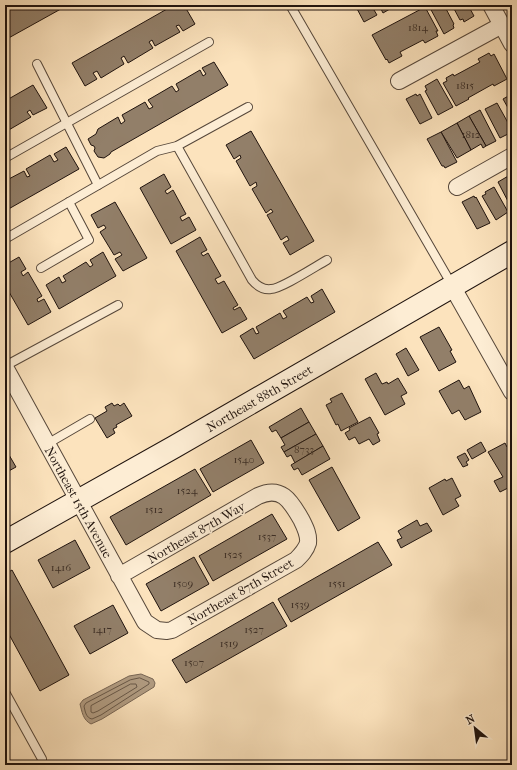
<svg xmlns="http://www.w3.org/2000/svg" width="517" height="770" viewBox="0 0 517 770" font-family="'IM FELL French Canon',serif">
<style>
.water{fill:#b19c82;stroke:#776554}
.lines{fill:none;stroke-linecap:round;stroke-linejoin:round}
.shore{stroke:#685848;stroke-width:1}
.building{fill:#927f69;stroke:#1f130e}
.lane-casing{stroke:#56473a;stroke-width:10}
.street-casing{stroke:#56473a;stroke-width:18}
.secondary-casing{stroke:#1f130e;stroke-width:24}
.lane{stroke:#fdedd4;stroke-width:8}
.street{stroke:#fdedd4;stroke-width:16}
.secondary{stroke:#fdedd4;stroke-width:22}
.labels{text-anchor:middle;stroke-width:3.5;stroke-linejoin:round;paint-order:stroke}
.number-label{font-size:11px;fill:#3c2e25}
.street-label{font-size:13px;fill:#1f130e;stroke:#fdedd4}
</style>
<rect width="100%" height="100%" fill="#fce3bd"/>
<filter id="stains"><feTurbulence type="fractalNoise" baseFrequency=".005" numOctaves="4"/><feColorMatrix values="0 0 0 0 .2 0 0 0 0 .09 0 0 0 0 .02 0 0 0 .5 -.17"/></filter>
<radialGradient id="worn" r=".72"><stop offset=".6" stop-color="#630" stop-opacity="0"/><stop offset="1" stop-color="#630" stop-opacity=".3"/></radialGradient>
<path class="water" d="M141,674L153,679L155,683L154,687L102,719L91,724C83,720 82,712 80,704L83,700L129,676Z"/>
<g class="lines">
<g class="shore">
<path d="M140,678L149,682V684L101,715L92,719C86,718 85,711 84,706L86,703L130,680Z"/>
<polygon points="131,684 136,684 137,687 98,711 93,713 91,712 91,706"/>
</g>
</g>
<g class="building">
<polygon points="17,5 68,5 5,40 5,10 13,6 15,9 18,7"/>
<polygon points="174,5 184,5 195,24 183,31 179,25 176,26 180,32 155,46 152,40 149,42 153,48 128,63 124,56 121,58 124,64 101,78 97,71 93,73 97,79 85,86 72,63"/>
<polygon points="355,5 371,5 377,15 364,22"/>
<polygon points="379,5 395,5 395,6 383,13"/>
<polygon points="430,5 444,5 454,24 453,25 454,28 444,34 429,6"/>
<polygon points="452,5 468,5 474,16 464,22 463,19 460,20"/>
<polygon points="425,7 438,31 436,31 438,36 425,43 423,40 400,52 402,56 389,63 387,59 386,60 372,35"/>
<polygon points="489,53 491,56 494,54 507,79 494,86 493,84 468,98 469,99 456,106 443,83 447,81 446,78 453,74 454,76 480,62 478,59"/>
<polygon points="214,62 228,85 111,152 110,154 104,158 98,157 94,151 95,148 94,146 91,145 88,139 96,134 98,129 118,117 121,124 125,121 122,115 145,102 149,109 153,107 148,100 172,86 176,92 179,90 176,84 200,70 203,76 206,74 202,68"/>
<polygon points="437,79 453,107 438,115 425,91 427,90 425,86"/>
<polygon points="33,85 47,108 33,115 30,110 27,112 31,117 7,131 5,128 5,101"/>
<polygon points="416,94 417,96 420,94 432,118 420,124 406,99"/>
<polygon points="512,94 512,115 503,99"/>
<polygon points="497,103 512,130 512,132 500,138 485,109"/>
<polygon points="480,110 496,141 486,146 469,116"/>
<polygon points="469,116 486,146 483,148 481,144 471,150 457,123"/>
<polygon points="457,123 471,150 457,158 441,132"/>
<polygon points="251,131 314,241 290,255 283,243 289,240 287,236 281,240 267,215 273,212 271,209 266,213 252,189 257,186 256,182 250,186 236,161 241,158 240,155 234,159 226,145"/>
<polygon points="441,132 457,162 445,168 444,166 442,166 427,139"/>
<polygon points="66,147 79,169 5,211 5,181 24,171 27,177 30,176 26,169 50,155 54,162 58,160 54,154"/>
<polygon points="164,174 171,187 165,191 167,194 173,190 186,214 180,217 182,221 189,217 196,230 171,244 140,188"/>
<polygon points="510,175 512,178 512,209 498,182"/>
<polygon points="494,187 508,212 496,220 482,196 486,194 485,192"/>
<polygon points="474,196 475,198 476,197 490,223 477,229 462,202"/>
<polygon points="115,202 147,258 123,271 115,259 122,255 120,252 114,255 100,232 106,228 104,225 98,228 91,215"/>
<polygon points="200,237 207,250 201,253 203,256 208,253 221,276 215,279 218,284 224,281 238,305 233,308 234,310 240,307 247,319 222,333 176,251"/>
<polygon points="103,252 116,276 59,309 46,285 59,277 62,283 66,281 63,276 86,262 90,267 93,265 90,260"/>
<polygon points="19,257 26,269 21,272 23,276 28,272 42,296 37,299 38,302 44,299 51,312 28,325 5,285 5,265"/>
<polygon points="322,289 335,312 254,359 240,336 253,328 256,334 259,333 256,327 280,313 283,319 287,317 283,311 307,297 311,303 314,302 311,296"/>
<polygon points="439,327 452,350 450,351 456,362 439,371 420,337"/>
<polygon points="406,348 419,370 408,376 396,354"/>
<polygon points="376,373 382,384 387,382 388,384 398,378 407,393 401,396 405,404 385,415 365,379"/>
<polygon points="459,380 464,389 469,386 481,412 465,420 459,410 452,414 439,391"/>
<polygon points="342,393 358,422 341,431 338,424 336,425 326,405 332,402 330,399"/>
<polygon points="112,403 114,406 118,404 120,406 124,403 132,416 116,425 117,427 113,429 115,433 107,438 95,418 107,411 105,407"/>
<polygon points="301,408 309,422 281,438 276,430 272,432 269,427"/>
<polygon points="370,417 379,433 377,434 380,441 373,445 369,439 359,444 355,437 349,440 345,433 350,430 349,428"/>
<polygon points="309,422 316,434 284,452 281,447 285,445 281,438"/>
<polygon points="316,434 323,446 295,463 291,455 287,457 284,452"/>
<polygon points="251,440 264,463 213,492 200,469"/>
<polygon points="481,442 486,451 472,459 467,450"/>
<polygon points="505,443 507,447 511,445 512,446 512,491 510,491 508,488 500,492 494,481 503,477 488,452"/>
<polygon points="323,446 330,459 302,475 298,468 294,470 291,465"/>
<polygon points="5,448 16,467 5,473"/>
<polygon points="465,453 469,460 466,462 468,465 463,467 457,457"/>
<polygon points="332,467 360,518 338,531 309,480"/>
<polygon points="195,469 211,495 126,545 110,517"/>
<polygon points="452,478 461,496 455,499 459,506 443,515 429,488 445,479 446,481"/>
<polygon points="272,514 287,539 213,581 199,556"/>
<polygon points="417,520 420,526 427,523 432,531 401,548 397,540 402,538 398,531"/>
<polygon points="75,540 90,568 53,588 38,560"/>
<polygon points="378,542 392,565 291,622 278,599"/>
<polygon points="194,557 209,584 161,611 146,584"/>
<polygon points="12,570 69,675 40,691 5,627 5,574"/>
<polygon points="273,602 287,626 186,683 172,660"/>
<polygon points="113,605 128,633 90,654 74,626"/>
</g>
<g class="lines">
<defs>
<g id="lane">
<polyline points="290,5 452,285"/>
<polyline points="37,64 98,185"/>
<path d="M177,146L252,280C257,286 263,290 271,289C281,289 316,266 327,260"/>
<polyline points="5,158 209,42"/>
<polyline points="5,239 157,151 177,146 248,107"/>
<polyline points="41,268 89,240 69,202"/>
<polyline points="5,366 118,305"/>
<polyline points="47,444 90,419"/>
<polyline points="5,692 42,759"/>
</g>
<g id="street">
<polyline points="491,5 512,44"/>
<polyline points="399,81 502,25"/>
<polyline points="457,187 512,156"/>
<polyline points="452,286 512,392"/>
<path d="M5,367L145,622L157,630L167,631L172,630L296,560C301,555 306,550 308,543C309,534 305,527 301,519C291,502 282,485 258,496L119,576"/>
</g>
<polyline id="secondary" points="5,542 174,447 512,252"/>
</defs>
<use href="#lane" class="lane-casing"/>
<use href="#street" class="street-casing"/>
<use href="#secondary" class="secondary-casing"/>
<use href="#lane" class="lane"/>
<use href="#street" class="street"/>
<use href="#secondary" class="secondary"/>
</g>
<g class="labels">
<g class="number-label">
<text x="418" y="31">1814</text>
<text x="465" y="89">1815</text>
<text x="471" y="138">1812</text>
<text x="304" y="453">8733</text>
<text x="244" y="463">1540</text>
<text x="187" y="494">1524</text>
<text x="154" y="513">1512</text>
<text x="267" y="540">1537</text>
<text x="233" y="558">1525</text>
<text x="61" y="571">1416</text>
<text x="183" y="587">1509</text>
<text x="337" y="587">1551</text>
<text x="300" y="608">1539</text>
<text x="102" y="633">1417</text>
<text x="254" y="633">1527</text>
<text x="229" y="647">1519</text>
<text x="194" y="666">1507</text>
</g>
<g class="street-label">
<text transform="translate(259 398) rotate(-30)" y="5">Northeast 88th Street</text>
<text transform="translate(79 502) rotate(61)" y="5">Northeast 15th Avenue</text>
<text transform="translate(196 532) rotate(-30)" y="5">Northeast 87th Way</text>
<text transform="translate(240 591) rotate(-30)" y="5">Northeast 87th Street</text>
</g>
</g>
<rect width="517" height="770" fill="none" stroke="#fce3bd" stroke-width="20"/>
<rect x="6" y="6" width="505" height="758" fill="none" stroke="#1f130e" stroke-width="2"/>
<rect x="10" y="10" width="497" height="750" fill="none" stroke="#1f130e"/>
<g transform="translate(475 728) rotate(331)" stroke="#fdedd4" stroke-width="3" paint-order="stroke">
<path d="M0-3L7 15L0 10L-7 15Z" fill="#1f130e"/>
<text y="-6" font-size="11" font-weight="bold" text-anchor="middle" fill="#1f130e">N</text>
</g>
<rect width="100%" height="100%" filter="url(#stains)"/>
<rect width="100%" height="100%" fill="url(#worn)"/>
</svg>
